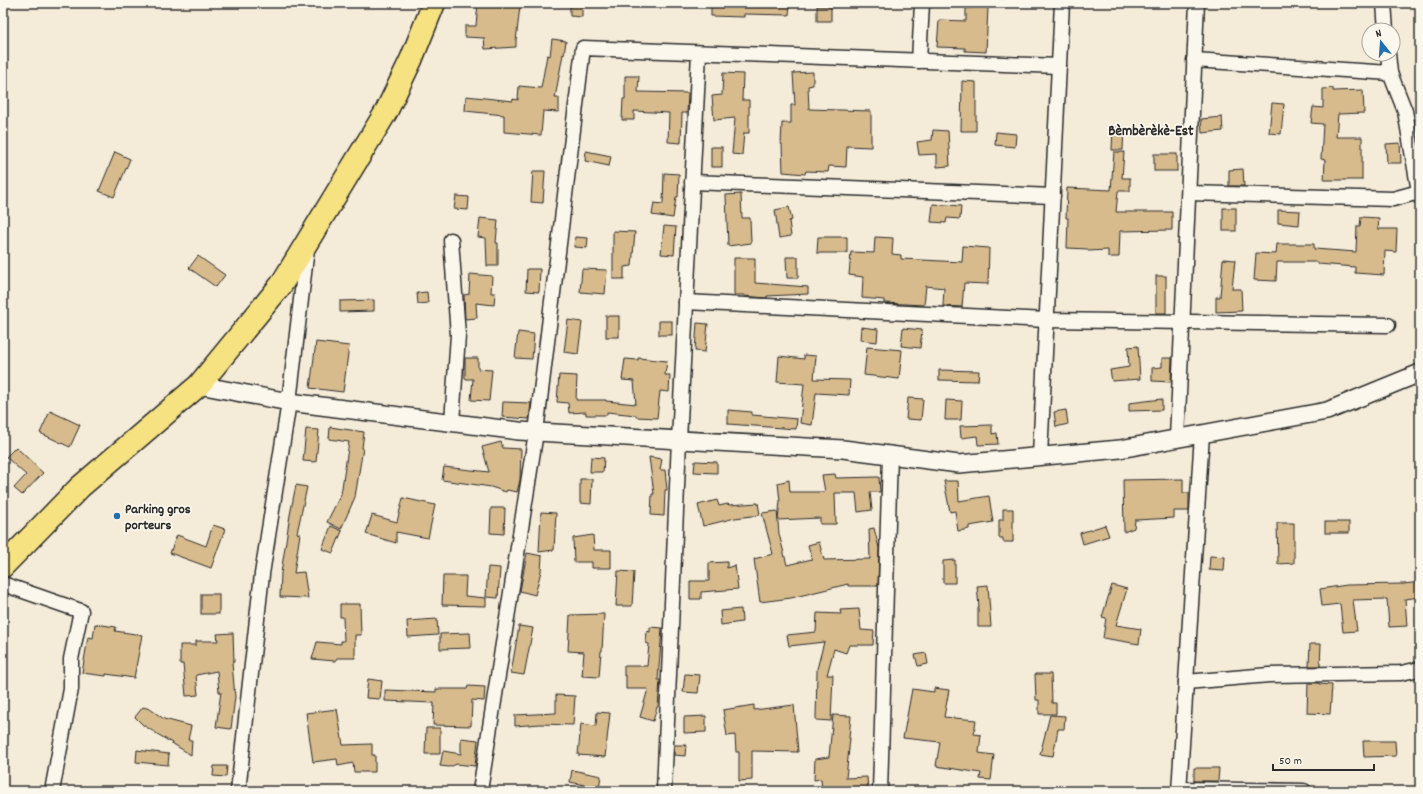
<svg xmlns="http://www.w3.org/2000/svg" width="1423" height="794" viewBox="0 0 1423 794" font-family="Dekko,sans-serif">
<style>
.building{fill:#d7bb8c;stroke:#2b2b2b}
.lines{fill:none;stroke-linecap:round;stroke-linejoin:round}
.minor-casing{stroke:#2b2b2b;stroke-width:17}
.tertiary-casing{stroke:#2b2b2b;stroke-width:20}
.primary-casing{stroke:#2b2b2b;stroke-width:25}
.minor{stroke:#fbf7ec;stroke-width:14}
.tertiary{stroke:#fbf7ec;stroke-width:17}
.primary{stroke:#f6e281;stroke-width:22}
.poi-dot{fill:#1f6fb2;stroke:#fbf7ec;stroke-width:1.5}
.labels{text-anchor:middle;stroke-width:3.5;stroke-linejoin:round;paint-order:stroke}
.poi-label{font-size:14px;font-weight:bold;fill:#2b2b2b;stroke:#fbf7ec;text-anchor:start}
.neighbourhood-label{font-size:15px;font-weight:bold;fill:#2b2b2b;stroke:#fbf7ec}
</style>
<rect width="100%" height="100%" fill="#f4ebd9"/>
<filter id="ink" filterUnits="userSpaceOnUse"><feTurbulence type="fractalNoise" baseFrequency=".025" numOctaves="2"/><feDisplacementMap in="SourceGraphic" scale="8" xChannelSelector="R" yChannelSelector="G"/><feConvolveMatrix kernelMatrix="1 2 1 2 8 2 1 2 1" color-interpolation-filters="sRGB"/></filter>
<g filter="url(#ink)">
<g class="building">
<polygon points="478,3 494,3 520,6 516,41 516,47 485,49 484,38 465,37 465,26 476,26"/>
<polygon points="570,3 582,3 582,17 570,16"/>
<polygon points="711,3 790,3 789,15 744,14 744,17 711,16"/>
<rect x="817" y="6" width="14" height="15"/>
<polygon points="988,7 986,52 965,51 965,48 937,47 939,20 966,21 966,8"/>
<polygon points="552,39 566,41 564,55 563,54 555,98 559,98 559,112 543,111 541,135 504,132 504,115 465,111 466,96 513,101 513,99 518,100 519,86 541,88 547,55 550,56"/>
<polygon points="813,72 813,85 808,86 809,109 871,111 871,147 847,146 846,167 829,166 828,172 806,171 805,174 783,172 782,144 781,144 782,123 791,123 791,105 795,105 793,73"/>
<polygon points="723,73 743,74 742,100 749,100 749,133 744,133 742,155 732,154 735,118 714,120 712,96 722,95"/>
<polygon points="625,76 639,76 638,92 688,93 687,113 682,113 681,143 668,142 669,113 634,111 634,120 622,120 623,99 625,99"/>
<polygon points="962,81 976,82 976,131 961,131"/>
<polygon points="1333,88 1333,91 1363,90 1364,113 1338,114 1336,137 1362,137 1362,180 1324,180 1325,160 1321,159 1323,124 1311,123 1313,107 1323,108 1323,89"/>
<polygon points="1272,103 1284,104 1281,134 1269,133"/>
<polygon points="1222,117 1223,131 1202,133 1201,119"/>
<polygon points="1113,127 1124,127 1123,150 1112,150"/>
<polygon points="933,130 948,131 950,166 937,167 937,154 919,155 917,142 932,140"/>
<polygon points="996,132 1016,134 1015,147 995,145"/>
<polygon points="1400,143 1401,163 1387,163 1386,144"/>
<rect x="711" y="147" width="11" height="20"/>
<polygon points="586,151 611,156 609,166 585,161"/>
<polygon points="115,152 130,159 114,197 99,191"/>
<polygon points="1114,152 1124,152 1122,178 1130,178 1130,191 1118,191 1116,212 1172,212 1172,230 1120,231 1119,257 1108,257 1108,250 1088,251 1088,249 1067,248 1068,218 1066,218 1067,188 1111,190"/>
<rect x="1154" y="154" width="23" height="17"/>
<polygon points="1243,169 1244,186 1229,186 1229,170"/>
<polygon points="533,171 545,171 543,203 531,202"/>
<polygon points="664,173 679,174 678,197 676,197 673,218 652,215 654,203 663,204"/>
<polygon points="741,194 742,218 750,218 751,243 728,246 726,195"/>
<polygon points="456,196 469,197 468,210 454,209"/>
<polygon points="933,204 961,206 960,219 947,218 946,223 931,222"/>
<polygon points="789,207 792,220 789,221 791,236 779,238 775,210"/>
<rect x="1223" y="208" width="13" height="23"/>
<polygon points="1278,210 1300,211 1299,225 1278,223"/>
<polygon points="1361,217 1379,218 1378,229 1397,229 1396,252 1385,251 1384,275 1355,273 1355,267 1318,264 1318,262 1277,262 1276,281 1254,280 1256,253 1276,254 1277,244 1314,244 1314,249 1356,252 1357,226 1360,226"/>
<polygon points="480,218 498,220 496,243 498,243 498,266 487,266 486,238 478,237"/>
<polygon points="664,226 676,227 674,255 661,254"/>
<polygon points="613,231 635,232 632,266 624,267 624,279 613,279"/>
<polygon points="575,237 588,238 587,248 574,247"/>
<polygon points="818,237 847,237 847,253 817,253"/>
<polygon points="875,237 893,238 892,254 901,255 901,259 962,262 963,246 989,248 988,284 964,283 962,307 943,306 944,288 926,286 924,305 884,303 884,300 862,298 863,277 849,275 851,252 874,253"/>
<polygon points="198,256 225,275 216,287 189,268"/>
<polygon points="786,257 798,257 798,278 787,278"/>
<polygon points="734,258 755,258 755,283 808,287 808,294 767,296 767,298 744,296 744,295 734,295"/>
<polygon points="1223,259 1235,260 1232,289 1241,289 1242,311 1216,312 1216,297 1220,297"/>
<polygon points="527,269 540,269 539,292 526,291"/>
<polygon points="582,269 607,270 605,294 580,292"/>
<polygon points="470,274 492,276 491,293 495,293 494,305 476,303 477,318 465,319 464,295 469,294"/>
<rect x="1156" y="276" width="10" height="37"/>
<polygon points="427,292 428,303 418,304 417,293"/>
<polygon points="374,300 374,311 340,312 340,301"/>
<rect x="606" y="316" width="13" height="21"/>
<polygon points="568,320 582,322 578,354 564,352"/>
<rect x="659" y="321" width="13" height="14"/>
<polygon points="697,323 708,324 705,352 695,351"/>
<polygon points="861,327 878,329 877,342 860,340"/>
<polygon points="903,328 922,330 920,348 901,346"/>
<polygon points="518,332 534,334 532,359 515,358"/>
<polygon points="316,342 349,346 343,392 310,388"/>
<polygon points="1138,346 1140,379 1112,381 1110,370 1129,367 1128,347"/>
<polygon points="867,347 902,350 899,379 864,375"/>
<polygon points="804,355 816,356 814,379 850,380 849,395 816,393 812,425 800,423 804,384 777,382 779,356 804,359"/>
<polygon points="465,358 478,358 478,369 492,370 489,401 471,400 473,379 465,379"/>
<polygon points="638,358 667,361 665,375 670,375 669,392 660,391 657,418 636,417 636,415 607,412 607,415 586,415 586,412 569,413 568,403 557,402 559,375 577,376 576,400 606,400 606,401 636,404 634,381 622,380 625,359 638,360"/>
<polygon points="1162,358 1172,358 1171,382 1152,381 1152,368 1162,367"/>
<polygon points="939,370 979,371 978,381 939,380"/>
<polygon points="908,398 923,399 921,420 906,419"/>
<polygon points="1162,399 1162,410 1129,411 1129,403"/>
<polygon points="946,400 962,401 961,420 945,420"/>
<polygon points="503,402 531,403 529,419 502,417"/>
<polygon points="728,410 752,412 752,415 797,419 796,429 728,424"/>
<polygon points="1066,410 1068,424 1056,427 1054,412"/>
<polygon points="50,411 80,425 70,447 40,433"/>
<polygon points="992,425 992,434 997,433 998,444 978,445 977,436 961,438 960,426"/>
<polygon points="330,427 364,432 362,448 363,448 355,497 341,529 327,522 341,494 349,442 329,439"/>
<polygon points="306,429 319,430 316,462 303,461"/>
<polygon points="501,442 503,448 521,449 520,480 517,492 507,490 506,492 491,487 471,484 442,480 444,467 489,472 482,447"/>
<polygon points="16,447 43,473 22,495 14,488 26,475 6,457"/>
<polygon points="591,457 604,458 603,472 590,472"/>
<polygon points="649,457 662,459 660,470 665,470 667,490 665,490 664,516 651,515 652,494 654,494"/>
<polygon points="695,461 717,462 717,473 694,472"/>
<polygon points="835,474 836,478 879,477 880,492 870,492 872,510 858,512 856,493 835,493 836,524 820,524 820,518 778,520 780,501 778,483 789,480 790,492 825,492 822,475"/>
<polygon points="580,479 592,479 591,504 580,503"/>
<polygon points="1183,479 1183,493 1189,493 1189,511 1174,511 1174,518 1135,520 1134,528 1124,532 1123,480"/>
<polygon points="944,481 958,481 959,501 989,496 993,522 969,526 969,529 958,531 955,511 950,512"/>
<polygon points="296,485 307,487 297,533 300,534 294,573 304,572 308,598 280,597 281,573 290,515"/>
<polygon points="403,498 435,505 428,538 396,532 396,543 366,534 372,515 397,522"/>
<polygon points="717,500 719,506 728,504 729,505 758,503 760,515 735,518 703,526 698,505"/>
<polygon points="491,508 505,508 504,534 490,533"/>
<polygon points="1003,509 1013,509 1013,542 1003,542 1003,538 999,538 999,520 1003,520"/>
<polygon points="777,511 779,534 787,565 812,559 808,545 819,542 824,560 870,559 869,529 874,528 879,548 878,586 848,586 848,584 791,598 760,602 754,559 773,554 762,513"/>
<polygon points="541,512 556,513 554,550 539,552"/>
<rect x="1325" y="522" width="24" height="11"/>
<polygon points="1277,523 1294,523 1294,563 1278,564"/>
<polygon points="213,525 225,529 211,568 170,553 177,535 206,546"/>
<polygon points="1105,525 1109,536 1083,544 1080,533"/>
<polygon points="331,526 342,531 333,553 322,549"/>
<polygon points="593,535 594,550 611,550 611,568 592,568 592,562 574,562 573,538"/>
<polygon points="527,553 542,556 541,571 535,595 520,591"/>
<polygon points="1210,556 1225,557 1224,571 1209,570"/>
<polygon points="955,560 955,583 943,583 943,561"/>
<polygon points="727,562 727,568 735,565 738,589 701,592 701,599 690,599 690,581 709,581 709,563"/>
<polygon points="488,567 500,568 498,598 486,597"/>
<polygon points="618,571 634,572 632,606 616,606"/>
<polygon points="443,576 466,576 465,596 486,598 486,606 442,605"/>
<polygon points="1420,582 1420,597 1405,599 1407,626 1389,627 1387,599 1353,600 1357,631 1343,632 1340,604 1322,606 1320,589 1347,585 1404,584"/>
<polygon points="988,585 991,627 978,627 978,607 979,607 977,586"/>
<polygon points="1112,585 1127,589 1116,625 1141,629 1139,644 1103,638 1106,618 1102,617"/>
<rect x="201" y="594" width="18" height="20"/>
<polygon points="340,604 360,604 361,635 355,635 355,658 337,658 335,661 312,659 317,642 341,644 341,641 344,641 343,617 340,617"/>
<polygon points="741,609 742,622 721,625 720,611"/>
<polygon points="859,609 861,630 874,631 873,645 849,645 846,653 834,649 827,675 833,675 831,721 816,720 817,669 824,642 789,646 787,635 816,632 817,613 841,614 840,610"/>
<polygon points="604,614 602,651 601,651 599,677 582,676 584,652 568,651 570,615"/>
<polygon points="437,619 438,635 408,637 407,621"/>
<polygon points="95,624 116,627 115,631 142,635 134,678 106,674 106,676 82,673 88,637 93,638"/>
<polygon points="519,626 533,628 524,675 511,673"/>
<polygon points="650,627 662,628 658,680 660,680 658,707 657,707 653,721 640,717 648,689 626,689 626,676 624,676 624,666 647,666 649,644 646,643 647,631 650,632"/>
<polygon points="233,633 234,662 232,663 235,697 231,729 216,727 221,692 219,692 217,671 196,675 198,695 186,696 183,664 180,664 180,645 196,645 196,641 218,641 217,634"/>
<polygon points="470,633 471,648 440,649 440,634"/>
<polygon points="1310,644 1321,644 1320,666 1309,666"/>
<polygon points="926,653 928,664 918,666 915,655"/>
<polygon points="685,674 700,675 698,693 683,692"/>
<polygon points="1035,674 1051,674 1052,703 1056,703 1056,714 1039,714 1039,700 1036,700"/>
<polygon points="368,679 382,681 380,699 366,698"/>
<polygon points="1308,683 1319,683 1319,684 1332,685 1330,714 1307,713"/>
<polygon points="468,686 485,687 484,701 472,700 471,726 433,725 434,703 385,701 385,690 436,692 436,689 467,689"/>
<polygon points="934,688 949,690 944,717 976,720 974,734 981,735 979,753 994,755 991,780 980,779 981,773 936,766 940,742 903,738 912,689 934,692"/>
<polygon points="556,695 575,696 573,725 540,724 515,726 515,715 556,713"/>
<polygon points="754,705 754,710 794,705 798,752 752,751 752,780 739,781 739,752 736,752 735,735 727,736 723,710"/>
<polygon points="143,707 150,709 164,719 191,726 188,740 192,740 191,755 143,725 135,717"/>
<polygon points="337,709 343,745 372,744 372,755 375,755 375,772 354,772 353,763 338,766 337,759 313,762 306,713"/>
<polygon points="597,712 610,713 605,757 578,755 581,724 596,726"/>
<polygon points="833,715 851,716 849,738 850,738 846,778 867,777 868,791 822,791 821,779 814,780 815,759 829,757"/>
<polygon points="1050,715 1065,716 1064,729 1058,729 1053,756 1040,754"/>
<polygon points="706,716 706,732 684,733 684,717"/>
<polygon points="426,728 440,728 440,754 425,754"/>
<polygon points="461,738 478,740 475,766 457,764 449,767 440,766 443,751 461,754"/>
<polygon points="1363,741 1395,741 1396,756 1364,757"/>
<polygon points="674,745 686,745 685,756 674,755"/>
<polygon points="137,750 169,754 168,765 136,762"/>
<polygon points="214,766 227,766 226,777 213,776"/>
<polygon points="1194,768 1219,768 1218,781 1194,781"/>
<polygon points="572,770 601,776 599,788 570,782"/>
</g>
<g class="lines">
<defs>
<g id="minor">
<polyline points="1384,3 1386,30"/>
<polyline points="1388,54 1390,73 1405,111 1420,197"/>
<polyline points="1194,60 1390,73"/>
<polyline points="919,61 922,3"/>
<polyline points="692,182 1053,196"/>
<polyline points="1189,193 1393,199 1419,192"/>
<polyline points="451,240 458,335 452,422"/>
<polyline points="686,302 1047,320 1388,325"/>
<polyline points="1177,438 1197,3"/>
<polyline points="1040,456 1062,3"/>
<polyline points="3,584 81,611 71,659 71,689 52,791"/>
<polyline points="1186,682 1269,675 1401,673 1420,669"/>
<polyline points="1179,789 1304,791"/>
<polyline points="238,791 262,574 289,402 307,248"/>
<polyline points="480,791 536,432 583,48 1059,66"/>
<polyline points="664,791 679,440 699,53"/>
<polyline points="880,791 890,455"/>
<polyline points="1179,791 1202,434"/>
</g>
<polyline id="tertiary" points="199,385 289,402 519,431 843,449 959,464 1120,449 1327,411 1420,373"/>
<polyline id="primary" points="3,566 80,487 199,385 281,285 386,112 411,60 434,3"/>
</defs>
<use href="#minor" class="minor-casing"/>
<use href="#tertiary" class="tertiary-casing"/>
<use href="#primary" class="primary-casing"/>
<use href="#minor" class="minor"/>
<use href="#tertiary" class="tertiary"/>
<use href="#primary" class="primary"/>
</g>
</g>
<circle class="poi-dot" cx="117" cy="516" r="4"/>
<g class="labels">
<g class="poi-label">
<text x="125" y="513">Parking gros<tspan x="125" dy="16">porteurs</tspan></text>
</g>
<g class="neighbourhood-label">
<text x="1151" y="135">Bèmbèrèkè-Est</text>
</g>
</g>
<rect width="1423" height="794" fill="none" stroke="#fbf7ec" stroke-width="16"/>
<rect x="8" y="8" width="1407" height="778" fill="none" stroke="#2b2b2b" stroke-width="1.5" filter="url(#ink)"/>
<g transform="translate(1381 42) rotate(343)"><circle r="19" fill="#fbf7ec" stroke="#a8a59f"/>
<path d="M0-3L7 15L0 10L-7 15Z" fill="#1f6fb2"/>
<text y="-6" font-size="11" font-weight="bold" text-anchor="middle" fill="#2b2b2b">N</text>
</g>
<path d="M1273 764v6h101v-6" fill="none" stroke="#2b2b2b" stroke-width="2"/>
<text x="1279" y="764" font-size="12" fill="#2b2b2b" stroke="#fbf7ec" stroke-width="3" paint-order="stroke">50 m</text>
</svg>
